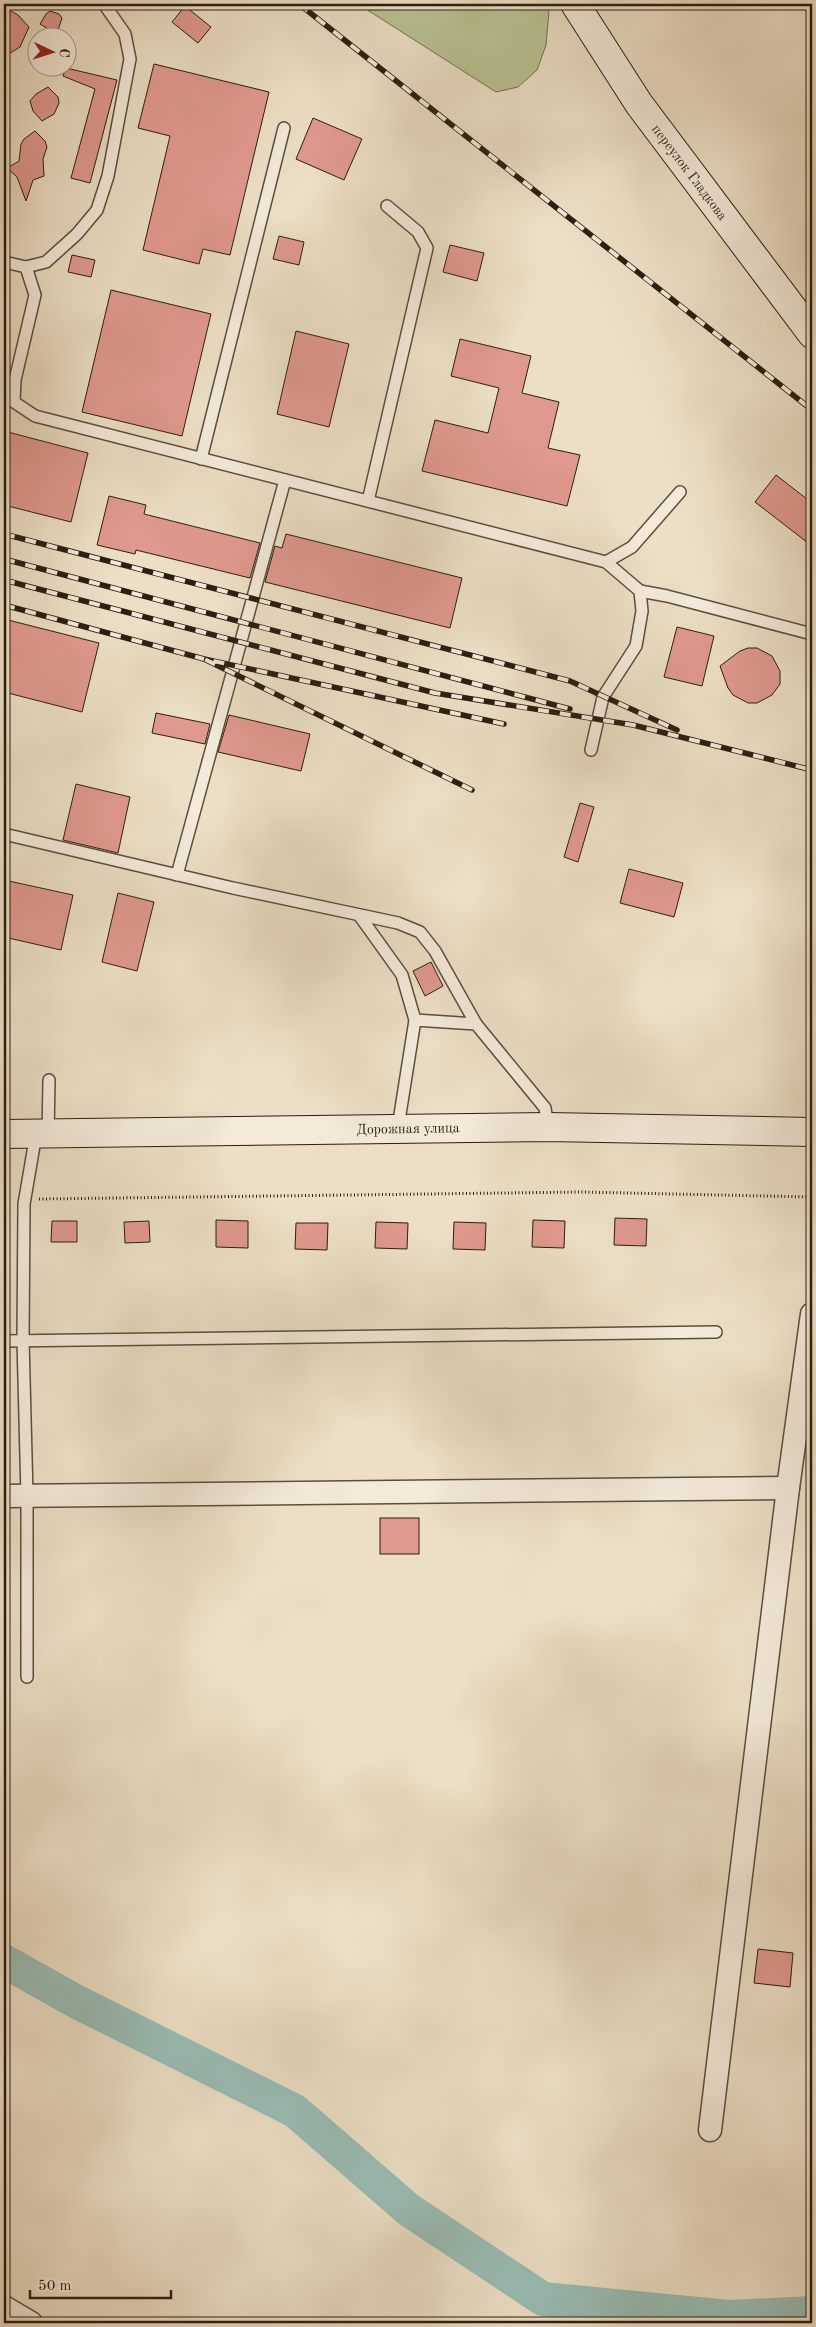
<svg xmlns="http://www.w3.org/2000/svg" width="816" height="2327" viewBox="0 0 816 2327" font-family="'Old Standard TT',serif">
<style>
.green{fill:#bac193;stroke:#727052}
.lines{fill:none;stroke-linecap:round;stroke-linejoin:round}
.river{stroke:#99bdb5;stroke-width:34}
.building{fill:#e0998e;stroke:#2b1e11}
.lane-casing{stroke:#5b4e3e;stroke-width:14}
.street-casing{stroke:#5b4e3e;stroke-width:25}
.secondary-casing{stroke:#2b1e11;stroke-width:30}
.path{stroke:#2b1e11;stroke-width:3;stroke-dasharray:1 2.5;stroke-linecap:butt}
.lane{stroke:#f3eada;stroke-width:11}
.street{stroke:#f3eada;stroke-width:22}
.secondary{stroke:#f3eada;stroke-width:28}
.rail-casing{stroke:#2b1e11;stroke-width:5.5}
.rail{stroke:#f3eada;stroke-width:4;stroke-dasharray:11;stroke-linecap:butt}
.labels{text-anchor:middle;stroke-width:4;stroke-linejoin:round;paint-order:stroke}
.street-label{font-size:14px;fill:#2b1e11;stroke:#f3eada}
</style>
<rect width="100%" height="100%" fill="#ecdfc6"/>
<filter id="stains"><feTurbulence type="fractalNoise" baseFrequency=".004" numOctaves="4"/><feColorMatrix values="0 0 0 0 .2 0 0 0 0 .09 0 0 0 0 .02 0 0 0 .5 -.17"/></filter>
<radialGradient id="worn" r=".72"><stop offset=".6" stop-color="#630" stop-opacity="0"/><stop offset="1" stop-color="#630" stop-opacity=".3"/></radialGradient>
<polygon class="green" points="358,4 544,4 549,12 546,45 537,70 518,87 496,92"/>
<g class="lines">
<polyline class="river" points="4,1961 77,2002 295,2111 409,2210 543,2299 729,2317 812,2313"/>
</g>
<g class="building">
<polygon points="185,6 211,27 198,43 172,22"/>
<polygon points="4,7 18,15 29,27 20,47 4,57"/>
<polygon points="50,11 59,14 62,18 58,30 50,30 40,24 46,14"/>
<polygon points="154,64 269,92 230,255 203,249 199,264 143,250 170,136 138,128"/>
<polygon points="66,68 117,80 90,183 71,178 95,89 63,76"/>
<polygon points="48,87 58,97 59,103 54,114 42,121 33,111 30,101 36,94"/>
<polygon points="313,118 362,139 344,180 296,159"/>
<polygon points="35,131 45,141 47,147 43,159 44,176 33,180 26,201 17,177 7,168 19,161 21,144 24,139"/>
<polygon points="279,236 304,242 299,265 273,259"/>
<polygon points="450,245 484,253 477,281 443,272"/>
<polygon points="72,255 95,260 91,277 68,272"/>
<polygon points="111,290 211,314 182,436 82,412"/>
<polygon points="296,331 349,344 329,427 277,414"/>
<polygon points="460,339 531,356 522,393 559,402 548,448 580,455 567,506 422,471 435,420 488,433 499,388 451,376"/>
<polygon points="4,431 88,453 71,522 4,505"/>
<polygon points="776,475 812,503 812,546 755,502"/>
<polygon points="109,496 146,505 144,514 260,543 250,578 136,550 135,554 97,545"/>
<polygon points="286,534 462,578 450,628 265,582 275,546 282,548"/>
<polygon points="4,619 99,643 82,712 4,692"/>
<polygon points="677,627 714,636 702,686 664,677"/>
<polygon points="748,648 757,648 772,656 780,671 780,684 772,695 757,703 748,703 733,695 728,688 720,666 740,651"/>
<polygon points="156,713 210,724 205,744 152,733"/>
<polygon points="229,715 310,734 301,771 218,752"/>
<polygon points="76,784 130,797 118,853 63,840"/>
<polygon points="580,803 594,807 578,862 564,857"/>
<polygon points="629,869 683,883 674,917 620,903"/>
<polygon points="4,880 73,895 61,950 4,937"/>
<polygon points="118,893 154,902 137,971 102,962"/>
<polygon points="431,962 443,986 425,996 413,971"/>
<polygon points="615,1218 647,1219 646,1246 614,1245"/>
<polygon points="216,1220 248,1221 248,1248 216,1247"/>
<polygon points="533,1220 565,1221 564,1248 532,1247"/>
<polygon points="52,1221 77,1221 77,1242 51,1242"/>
<polygon points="149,1221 150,1242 125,1243 124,1222"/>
<polygon points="376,1222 408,1223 407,1249 375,1248"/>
<polygon points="454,1222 486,1223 485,1250 453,1249"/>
<polygon points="296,1223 328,1223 327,1250 295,1249"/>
<rect x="380" y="1518" width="39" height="36"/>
<polygon points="758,1949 793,1953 790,1987 754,1983"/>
</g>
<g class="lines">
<defs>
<g id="lane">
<polyline points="4,262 26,267 46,262 77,234 97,210 108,176 130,59 125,34 104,4"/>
<polyline points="26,267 35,295 15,380 14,402 35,416 606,562 640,591 642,611 636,646 603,697 591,750"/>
<polyline points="201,459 284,128"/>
<polyline points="368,501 427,248 418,232 387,206"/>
<polyline points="606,562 632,547 680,492"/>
<polyline points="640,591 667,596 812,634"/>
<polyline points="4,834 233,888 398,923 420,932 435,951 476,1024"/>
<polyline points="177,875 285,480"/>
<polyline points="359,915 402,975 415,1020"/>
<polyline points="398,1127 415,1020 476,1024 545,1108 548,1127"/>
<polyline points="48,1134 49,1080"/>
<polyline points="4,1341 716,1332"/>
<polyline points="27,1677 27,1496 23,1340 24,1204 36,1134"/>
</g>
<g id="street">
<polyline points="4,1496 788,1488"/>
<polyline points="710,2130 788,1488 812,1314"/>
<polyline points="4,2307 31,2323"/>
</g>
<g id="secondary">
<polyline points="575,4 639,104 812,334"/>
<polyline points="4,1134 548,1127 812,1132"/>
</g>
</defs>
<use href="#lane" class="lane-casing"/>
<use href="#street" class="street-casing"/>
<use href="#secondary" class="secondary-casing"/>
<polyline class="path" points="39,1199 581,1192 812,1197"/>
<use href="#lane" class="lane"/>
<use href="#street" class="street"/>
<use href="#secondary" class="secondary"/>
<defs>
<g id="rail">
<polyline points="299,4 812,410"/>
<polyline points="4,534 570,681 677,730"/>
<polyline points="4,559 570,709"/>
<polyline points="4,580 435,693 633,725 812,770"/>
<polyline points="4,605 204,659"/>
<polyline points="472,790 204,659 504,724"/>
</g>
</defs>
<use href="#rail" class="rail-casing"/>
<use href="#rail" class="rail"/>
</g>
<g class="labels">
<g class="street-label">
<text transform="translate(690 172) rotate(53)" y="5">переулок Гладкова</text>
<text transform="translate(408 1128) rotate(-1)" y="5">Дорожная улица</text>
</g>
</g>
<rect width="816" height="2327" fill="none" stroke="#ecdfc6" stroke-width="20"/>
<rect x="5" y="5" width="806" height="2317" fill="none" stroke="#2b1e11" stroke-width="2.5"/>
<rect x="10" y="10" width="796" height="2307" fill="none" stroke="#2b1e11"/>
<g transform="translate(52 52) rotate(94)"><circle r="24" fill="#f3eada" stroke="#a3988a"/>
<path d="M0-4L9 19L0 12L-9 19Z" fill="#8f2418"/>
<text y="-8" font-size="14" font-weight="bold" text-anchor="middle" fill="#2b1e11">С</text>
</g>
<path d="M30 2290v8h141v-8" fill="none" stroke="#2b1e11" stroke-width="2.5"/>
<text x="38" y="2290" font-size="15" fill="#2b1e11" stroke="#f3eada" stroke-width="4" paint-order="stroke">50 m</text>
<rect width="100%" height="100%" filter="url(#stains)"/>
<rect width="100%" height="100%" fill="url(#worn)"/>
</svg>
